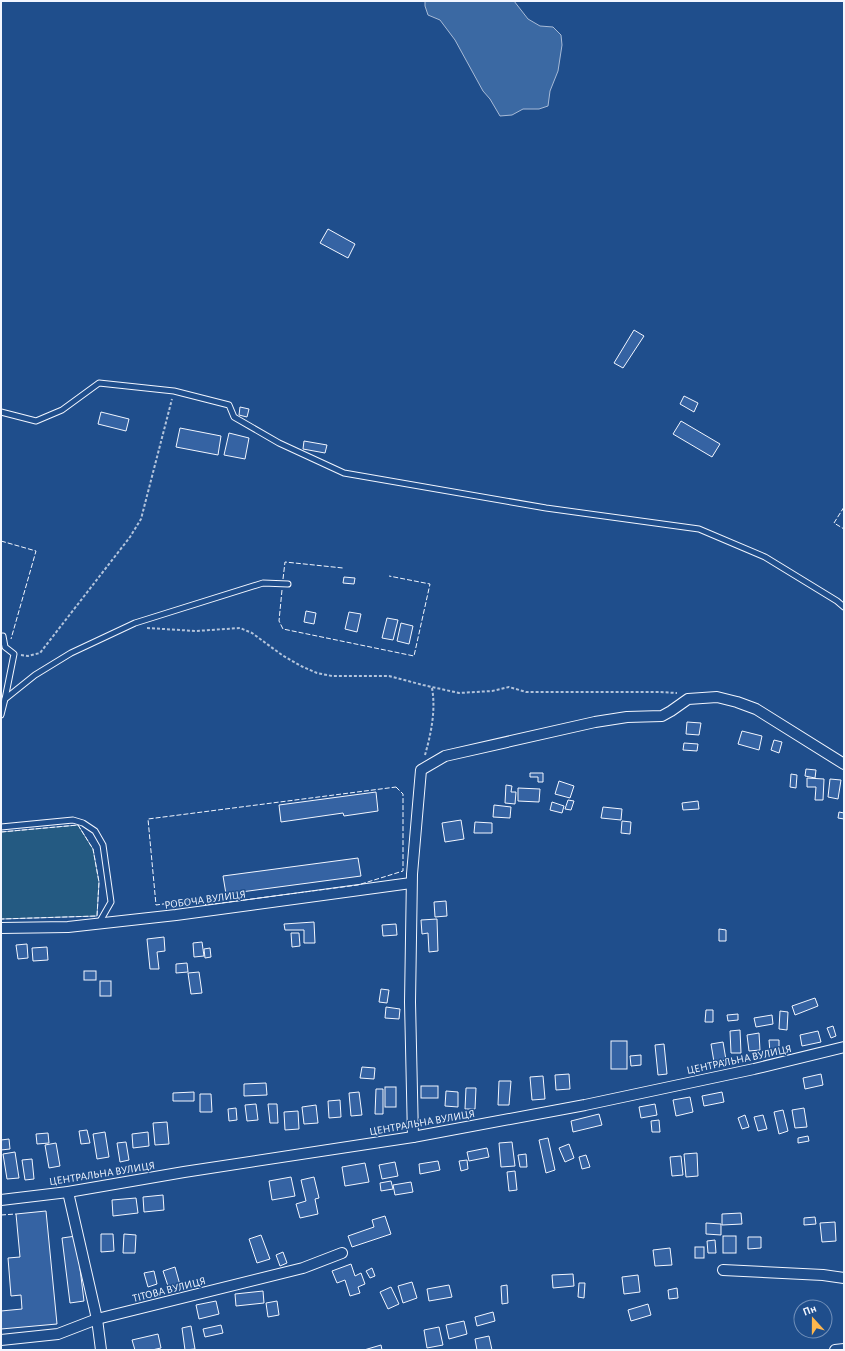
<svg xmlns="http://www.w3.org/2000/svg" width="845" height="1351" viewBox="0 0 845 1351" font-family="'Alegreya Sans',sans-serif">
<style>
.green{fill:#245a82;stroke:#a8bbd7}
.water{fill:#3b69a3;stroke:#a8bbd7}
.building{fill:#3563a3;stroke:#f2f6ff}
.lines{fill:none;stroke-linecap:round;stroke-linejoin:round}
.lane-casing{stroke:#f2f6ff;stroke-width:7}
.street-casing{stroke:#f2f6ff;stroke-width:12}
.path{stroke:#b3c4dc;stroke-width:2;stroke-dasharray:3 2;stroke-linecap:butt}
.lane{stroke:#1f4e8c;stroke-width:5}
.street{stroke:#1f4e8c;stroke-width:10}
.fence{stroke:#f2f6ff;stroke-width:1;stroke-dasharray:5 2;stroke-linecap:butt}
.labels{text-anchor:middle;stroke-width:3;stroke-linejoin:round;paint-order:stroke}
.street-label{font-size:11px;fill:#f2f6ff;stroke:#1f4e8c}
</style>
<rect width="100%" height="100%" fill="#1f4e8c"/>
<polygon class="green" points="78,825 93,849 99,882 97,916 1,919 1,832"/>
<polygon class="water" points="425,1 514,1 528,19 540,26 553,27 561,35 562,45 558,71 550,91 548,106 539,109 523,109 512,115 500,116 490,99 483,91 455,40 440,20 428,15 425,6"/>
<g class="building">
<polygon points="328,229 355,244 348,258 320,243"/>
<polygon points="634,330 644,336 623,368 614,363"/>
<polygon points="684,396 698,403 694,412 680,404"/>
<polygon points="240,407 249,409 247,417 239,415"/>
<polygon points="101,412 129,419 126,431 98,424"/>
<polygon points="681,421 720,444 712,457 673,434"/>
<polygon points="180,428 221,436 218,455 176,447"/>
<polygon points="229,433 249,438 245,459 224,455"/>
<polygon points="304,441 327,445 325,453 303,449"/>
<polygon points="344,577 355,578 354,584 343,583"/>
<polygon points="306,611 316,613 314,624 304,622"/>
<polygon points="349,612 361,614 357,632 345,629"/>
<polygon points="387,618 398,620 393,640 382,638"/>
<polygon points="401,623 413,626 409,644 397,641"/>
<polygon points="687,722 701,723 699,735 686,734"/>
<polygon points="742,731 762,736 759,750 738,744"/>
<polygon points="774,740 782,742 779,753 771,750"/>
<polygon points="684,743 698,744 697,751 683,750"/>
<polygon points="806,769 816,770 815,778 805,776"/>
<polygon points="530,773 543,773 543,782 538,782 538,777 530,777"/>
<polygon points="791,774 797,775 796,788 790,787"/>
<polygon points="807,778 824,779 823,800 815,800 816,787 807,787"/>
<polygon points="830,779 841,780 838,799 828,797"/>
<polygon points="559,781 574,786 570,798 555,794"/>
<polygon points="506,785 512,786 511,792 516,792 515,804 505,803"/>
<polygon points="518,788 540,789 539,802 518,801"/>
<polygon points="376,792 378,811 344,816 343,813 281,822 279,805"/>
<polygon points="568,800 574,801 571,810 565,809"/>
<polygon points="698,801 699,809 683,810 682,803"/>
<polygon points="552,802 564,806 562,813 550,810"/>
<polygon points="494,805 511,807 510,818 493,817"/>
<polygon points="603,807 622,809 621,820 601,818"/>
<polygon points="839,812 844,813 844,819 838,818"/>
<polygon points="461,820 464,839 445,842 442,823"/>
<polygon points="622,821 631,822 630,834 621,833"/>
<polygon points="475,822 492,823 492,833 474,833"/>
<polygon points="358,858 361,876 226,894 223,876"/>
<polygon points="446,901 447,916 435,917 434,902"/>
<polygon points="437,919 438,951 429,952 428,933 422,934 421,920"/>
<polygon points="314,922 315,943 304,943 304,930 285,930 284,924"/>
<polygon points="396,924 397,935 383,936 382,925"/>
<polygon points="719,929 726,930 726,941 719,941"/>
<polygon points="291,933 299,933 300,946 292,947"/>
<polygon points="164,937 165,951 157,952 159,969 150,969 147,939"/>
<polygon points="202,942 204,956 194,957 193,943"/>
<polygon points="27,944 28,958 18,959 16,945"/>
<polygon points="47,947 48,960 33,961 32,948"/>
<polygon points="210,948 211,957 205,958 204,949"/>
<polygon points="187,963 188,972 176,973 176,964"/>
<rect x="84" y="971" width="12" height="9"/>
<polygon points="199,972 202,993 191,994 188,973"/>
<rect x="100" y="981" width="11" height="15"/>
<polygon points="381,989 389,990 387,1003 379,1002"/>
<polygon points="815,998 818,1006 795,1015 792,1006"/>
<polygon points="386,1007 400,1009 399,1019 385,1018"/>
<polygon points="706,1010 713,1010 713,1022 705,1022"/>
<polygon points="780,1011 788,1012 787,1030 779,1029"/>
<polygon points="738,1014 738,1020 728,1021 727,1015"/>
<polygon points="772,1015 773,1024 756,1027 754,1018"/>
<polygon points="833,1026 836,1036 831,1038 827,1028"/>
<polygon points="740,1030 741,1053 731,1053 730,1031"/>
<polygon points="818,1031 821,1042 802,1046 800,1035"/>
<polygon points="759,1033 760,1050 749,1051 747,1035"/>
<polygon points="769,1040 779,1040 779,1051 770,1052"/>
<rect x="611" y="1041" width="16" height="28"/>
<polygon points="723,1042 726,1060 714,1062 711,1044"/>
<polygon points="664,1044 667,1074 658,1075 655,1045"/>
<polygon points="641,1055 641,1065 631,1066 630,1056"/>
<polygon points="362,1067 375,1068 374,1079 360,1078"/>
<polygon points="569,1074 570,1089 556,1090 555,1075"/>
<polygon points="821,1074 823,1085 805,1089 803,1078"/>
<polygon points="543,1076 545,1099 532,1100 530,1077"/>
<polygon points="499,1081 511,1081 509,1105 498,1105"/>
<polygon points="266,1083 267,1095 244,1096 244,1084"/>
<rect x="421" y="1086" width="17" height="12"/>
<rect x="385" y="1087" width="11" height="20"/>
<polygon points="466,1088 476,1088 475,1109 465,1109"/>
<polygon points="376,1089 383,1089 383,1114 375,1114"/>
<polygon points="446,1091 458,1092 458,1107 445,1106"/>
<polygon points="194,1092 194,1101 173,1101 173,1093"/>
<polygon points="359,1092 362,1115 351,1116 349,1093"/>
<polygon points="722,1092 724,1102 704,1106 702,1096"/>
<polygon points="200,1094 211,1094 212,1112 200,1112"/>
<polygon points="690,1097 693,1112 676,1116 673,1100"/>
<polygon points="340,1100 341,1117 329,1118 328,1101"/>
<polygon points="256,1104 258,1120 247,1121 245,1105"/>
<polygon points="268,1104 277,1104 278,1123 270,1123"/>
<polygon points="655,1104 657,1115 641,1118 639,1107"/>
<polygon points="316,1105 318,1123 304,1124 302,1107"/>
<polygon points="236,1108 237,1120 229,1121 228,1109"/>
<polygon points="804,1108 807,1127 795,1128 792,1110"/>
<polygon points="783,1110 788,1131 779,1134 774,1112"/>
<polygon points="298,1111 299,1129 285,1130 284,1112"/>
<polygon points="599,1114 602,1125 573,1132 571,1121"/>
<polygon points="745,1115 749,1127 742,1129 738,1118"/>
<polygon points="763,1115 767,1129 758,1131 754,1117"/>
<polygon points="659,1120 660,1132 652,1132 651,1121"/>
<polygon points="167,1122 169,1144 155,1145 153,1123"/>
<polygon points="87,1130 90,1143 81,1144 79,1131"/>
<polygon points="105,1132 109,1157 97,1159 93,1134"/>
<polygon points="148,1132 149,1146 133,1148 132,1134"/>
<polygon points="48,1133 49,1143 37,1144 36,1134"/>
<polygon points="808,1136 809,1141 798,1143 798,1138"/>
<polygon points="548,1138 555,1170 546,1173 539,1140"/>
<polygon points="9,1139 10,1149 1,1150 1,1140"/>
<polygon points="126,1142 129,1160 120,1162 117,1143"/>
<polygon points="512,1142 515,1166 501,1167 499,1143"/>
<polygon points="56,1143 60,1166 49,1168 45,1145"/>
<polygon points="569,1144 574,1158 565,1162 559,1148"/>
<polygon points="487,1148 489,1157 469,1161 467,1152"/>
<polygon points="15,1152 19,1178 7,1179 3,1154"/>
<polygon points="697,1153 698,1176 686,1177 684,1154"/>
<polygon points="526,1154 527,1167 520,1167 518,1155"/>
<polygon points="586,1155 590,1167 582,1169 579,1157"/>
<polygon points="681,1156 683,1175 672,1176 670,1157"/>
<polygon points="32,1159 34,1179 25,1180 22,1160"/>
<polygon points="467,1160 468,1169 461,1171 459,1161"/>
<polygon points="438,1161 440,1170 420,1174 419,1164"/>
<polygon points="395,1162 398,1176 382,1179 379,1165"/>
<polygon points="365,1163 369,1182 345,1186 342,1167"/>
<polygon points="515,1171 517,1190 509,1191 507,1172"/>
<polygon points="291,1177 295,1196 272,1200 269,1181"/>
<polygon points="314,1177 319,1198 315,1199 318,1214 300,1218 296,1204 306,1201 301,1180"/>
<polygon points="391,1181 393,1189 381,1191 380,1183"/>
<polygon points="411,1182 413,1192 395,1195 393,1185"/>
<polygon points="163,1195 164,1210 144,1212 143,1197"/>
<polygon points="136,1198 138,1213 113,1216 112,1200"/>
<polygon points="46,1211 57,1324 1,1329 1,1311 22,1309 21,1295 11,1296 8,1258 20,1257 16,1214"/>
<polygon points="741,1213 742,1224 722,1225 722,1214"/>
<polygon points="385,1216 391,1234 352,1247 348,1236 374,1227 372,1220"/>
<polygon points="815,1217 816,1224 804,1225 804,1218"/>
<polygon points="835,1222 836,1241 822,1242 820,1223"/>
<polygon points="706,1223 721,1224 721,1235 706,1234"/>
<polygon points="101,1234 113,1234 114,1251 101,1252"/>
<polygon points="124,1234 136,1235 135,1253 123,1253"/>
<polygon points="261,1235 270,1259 257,1263 249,1239"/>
<polygon points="76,1236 84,1301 70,1303 62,1238"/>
<rect x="723" y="1236" width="13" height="17"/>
<polygon points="748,1237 761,1237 761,1248 748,1249"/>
<polygon points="715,1240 716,1253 708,1253 707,1241"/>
<rect x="695" y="1247" width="9" height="11"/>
<polygon points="670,1248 672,1265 655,1266 653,1250"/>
<polygon points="283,1252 287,1263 280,1266 276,1255"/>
<polygon points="351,1264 355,1276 361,1273 365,1284 358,1287 360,1293 350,1296 345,1280 337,1283 332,1271"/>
<polygon points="175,1267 180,1285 169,1289 163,1271"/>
<polygon points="372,1268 375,1276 370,1278 366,1271"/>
<polygon points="154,1271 157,1284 148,1287 144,1273"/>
<polygon points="573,1274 574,1286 553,1288 552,1275"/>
<polygon points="638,1275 640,1292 624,1294 622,1277"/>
<polygon points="412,1282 417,1298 403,1303 398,1286"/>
<polygon points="579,1283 585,1283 584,1298 578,1297"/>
<polygon points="449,1285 452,1297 429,1301 427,1289"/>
<polygon points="507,1285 508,1303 502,1304 501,1286"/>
<polygon points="391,1287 399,1304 388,1309 380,1292"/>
<polygon points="677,1288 678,1298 669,1299 668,1290"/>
<polygon points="263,1291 264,1303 236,1306 235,1294"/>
<polygon points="216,1301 219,1314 199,1319 196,1305"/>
<polygon points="277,1301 279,1315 268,1317 266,1303"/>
<polygon points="648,1304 651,1315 631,1321 628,1310"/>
<polygon points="493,1312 495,1321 477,1326 475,1317"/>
<polygon points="464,1321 467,1334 449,1339 446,1325"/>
<polygon points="221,1325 223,1333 205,1337 203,1329"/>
<polygon points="191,1326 195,1349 185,1350 182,1328"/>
<polygon points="439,1327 443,1345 427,1348 424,1330"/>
<polygon points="158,1334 161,1348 152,1350 135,1350 132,1340"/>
<polygon points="489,1336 492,1350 477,1350 475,1339"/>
<polygon points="381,1345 382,1350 364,1350"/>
</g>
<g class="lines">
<defs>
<g id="lane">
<polyline points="1,412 36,421 62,410 99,383 174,391 229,405 234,417 279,443 344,473 546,508 699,529 765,557 837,601 844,607"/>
<polyline points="3,636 5,647 14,654 5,699"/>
<polyline points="1,715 5,699 35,675 71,653 135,623 263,583 288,584"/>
<polyline points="1,827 73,820 83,823 95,831 103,845 111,902 99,923"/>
</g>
<g id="street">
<polyline points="1,928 68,927 176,915 411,883"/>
<polyline points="413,1137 410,1002 412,874 421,770 445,756 595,722 627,717 662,716 671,711 688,699 717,697 737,702 756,709 844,764"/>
<polyline points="68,1192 97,1319 101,1350"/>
<polyline points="1,1200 68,1192 184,1172 413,1137 585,1105 754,1069 844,1047"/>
<polyline points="723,1270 823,1275 844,1278"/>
<polyline points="1,1340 58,1334 97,1319 303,1268 342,1253"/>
<polyline points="835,1350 844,1349"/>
</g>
</defs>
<use href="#lane" class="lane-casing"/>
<use href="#street" class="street-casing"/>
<g class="path">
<polyline points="147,628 196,631 240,628 252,633 282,655 301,666 317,673 332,676 389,676 423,685 459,693 492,691 509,687 526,692 659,692 677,693"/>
<polyline points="21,655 28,656 40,653 130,537 141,519 172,399"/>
<path d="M425,755C431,734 436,710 432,688"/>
</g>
<use href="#lane" class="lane"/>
<use href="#street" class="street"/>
<g class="fence">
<polyline points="844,507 834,523 844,529"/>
<polyline points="1,541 36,551 11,639"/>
<polyline points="283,579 285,562 343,568"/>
<polyline points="282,590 279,621 283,629 414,656 430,584 389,576"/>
<polygon points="396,787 403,794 403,871 358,885 206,905 199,899 156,905 148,819"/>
<polyline points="1,832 78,825 93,849 99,882 97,916 1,919"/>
<polyline points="1,1215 16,1214"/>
</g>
</g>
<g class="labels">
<g class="street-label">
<text transform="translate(205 899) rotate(-8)" y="4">РОБОЧА ВУЛИЦЯ</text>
<text transform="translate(739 1059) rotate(-12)" y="4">ЦЕНТРАЛЬНА ВУЛИЦЯ</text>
<text transform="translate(422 1122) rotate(-10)" y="4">ЦЕНТРАЛЬНА ВУЛИЦЯ</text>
<text transform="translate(102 1173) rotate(-9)" y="4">ЦЕНТРАЛЬНА ВУЛИЦЯ</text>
<text transform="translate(169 1289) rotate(-14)" y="4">ТІТОВА ВУЛИЦЯ</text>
</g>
</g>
<rect width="845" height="1351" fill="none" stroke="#f2f6ff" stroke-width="4"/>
<g transform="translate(813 1319) rotate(339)"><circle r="19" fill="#1f4e8c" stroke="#7391ba"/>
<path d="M0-3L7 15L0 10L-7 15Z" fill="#ffb74d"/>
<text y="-6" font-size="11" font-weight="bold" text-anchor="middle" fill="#f2f6ff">Пн</text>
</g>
</svg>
